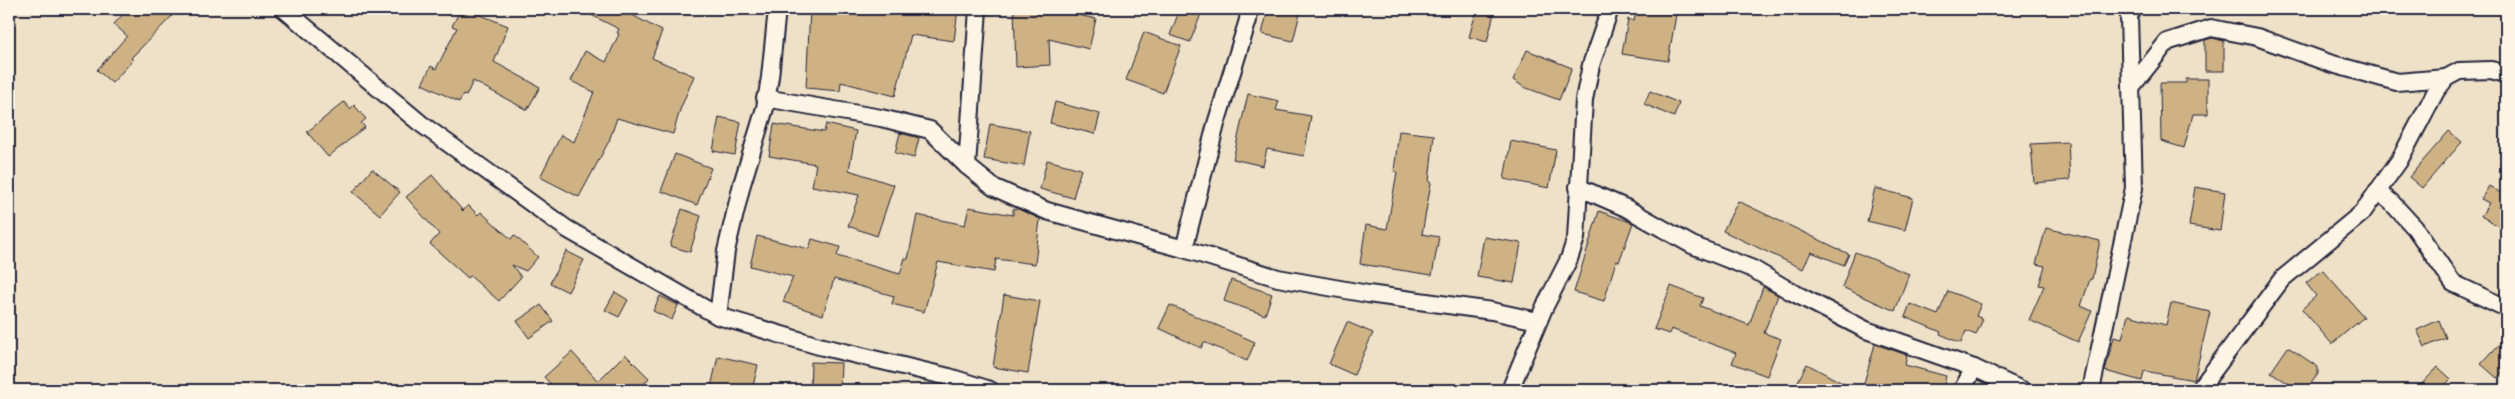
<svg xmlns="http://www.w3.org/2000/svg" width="2515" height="399" viewBox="0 0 2515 399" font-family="Dekko,sans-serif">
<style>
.building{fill:#ceb283;stroke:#22223b}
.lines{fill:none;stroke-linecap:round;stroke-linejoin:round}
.minor-casing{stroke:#22223b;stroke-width:20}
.minor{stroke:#fcf5e5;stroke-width:16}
</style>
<rect width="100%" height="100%" fill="#eee1c8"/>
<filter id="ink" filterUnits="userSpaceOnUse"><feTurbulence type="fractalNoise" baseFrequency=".02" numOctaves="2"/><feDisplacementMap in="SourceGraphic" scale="10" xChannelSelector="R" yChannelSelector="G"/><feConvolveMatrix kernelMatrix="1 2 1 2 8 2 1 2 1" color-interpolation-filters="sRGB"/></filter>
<g filter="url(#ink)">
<g class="building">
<polygon points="128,9 165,9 172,16 131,58 133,60 112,83 97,70 127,36 114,24"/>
<polygon points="461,9 466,9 508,26 494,62 540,87 527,110 473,81 466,96 463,95 459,102 422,84 431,66 436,69 457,28 452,26"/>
<polygon points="579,9 621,9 662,31 652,58 694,76 680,110 673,134 617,118 609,141 579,197 540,177 561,135 574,142 594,92 571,81 585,51 606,62 619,34 617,33 619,29"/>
<polygon points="810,9 958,9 954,41 911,35 895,96 841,82 840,91 806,88"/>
<polygon points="1014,9 1051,9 1096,19 1089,49 1049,39 1050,65 1016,67"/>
<polygon points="1180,9 1203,9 1190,42 1170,35"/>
<polygon points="1268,9 1282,9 1300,13 1293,41 1262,34"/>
<polygon points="1477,9 1495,9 1487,42 1469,37"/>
<polygon points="1637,9 1677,9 1668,61 1622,54 1628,19 1634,21"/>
<polygon points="1144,32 1181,46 1163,93 1126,80"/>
<polygon points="2212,38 2224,41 2224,71 2205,71 2205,40"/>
<polygon points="1527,50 1572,68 1559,100 1524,87 1513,80"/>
<polygon points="2186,79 2208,79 2208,114 2193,114 2184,148 2161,141 2160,83 2186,83"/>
<polygon points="1650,91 1679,103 1674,117 1644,104"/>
<polygon points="1248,94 1279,101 1276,110 1311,116 1304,156 1267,149 1263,166 1233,159"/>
<polygon points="344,102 350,109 354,105 366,119 361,123 365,127 328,157 307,132"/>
<polygon points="1055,102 1100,114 1095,134 1050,123"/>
<polygon points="719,117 741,122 735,155 713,151"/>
<polygon points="774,124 824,132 826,124 856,131 849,170 894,185 877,236 848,226 859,195 812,186 816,164 769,156"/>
<polygon points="990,124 1030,131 1024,166 984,159"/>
<polygon points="1399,131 1434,135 1429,182 1431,183 1422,234 1439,237 1432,275 1360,264 1366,225 1387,229 1397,172 1394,171"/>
<polygon points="2449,131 2462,142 2422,188 2409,177"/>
<polygon points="900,133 919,138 914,158 895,153"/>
<polygon points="1511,141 1556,150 1549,188 1504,179"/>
<polygon points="2068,142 2070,180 2034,183 2031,144"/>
<polygon points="675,154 711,168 697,205 661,191"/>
<polygon points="1047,160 1081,169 1073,198 1040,189"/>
<polygon points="372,169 400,192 380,215 353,192"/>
<polygon points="432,175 463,211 468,205 478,215 481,212 511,239 514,235 538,257 526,271 512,265 521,277 499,301 470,276 468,278 430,244 439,234 406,197"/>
<polygon points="2489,186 2506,196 2506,231 2481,216 2489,203 2481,199"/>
<polygon points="2195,187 2225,192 2220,231 2189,226"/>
<polygon points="1875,188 1913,198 1905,230 1867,221"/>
<polygon points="1738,201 1849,254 1844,265 1811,252 1803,269 1723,231"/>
<polygon points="969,207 1013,215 1013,209 1018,209 1040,219 1035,264 996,259 994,272 938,262 924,312 892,304 894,296 834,279 823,315 783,302 793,277 750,266 757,236 809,249 812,239 840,247 837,256 900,274 905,258 908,259 917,215 965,225"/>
<polygon points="682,209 701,216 690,252 670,246"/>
<polygon points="1599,211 1633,223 1619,262 1616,261 1604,301 1574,292"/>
<polygon points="2046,228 2100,241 2092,279 2090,279 2081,306 2092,311 2078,342 2029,320 2044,286 2039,285 2045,266 2036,264"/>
<polygon points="1484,237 1521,243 1514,283 1477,277"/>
<polygon points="566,251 584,260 568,292 550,283"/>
<polygon points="1855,252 1909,274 1895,311 1842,287"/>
<polygon points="2323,270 2364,317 2332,344 2302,309 2316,296 2306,283"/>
<polygon points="1231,280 1272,294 1265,315 1224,301"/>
<polygon points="1671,286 1703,298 1700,306 1749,325 1763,287 1778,295 1764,333 1781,339 1767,376 1732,363 1736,353 1671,329 1669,334 1654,329"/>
<polygon points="1948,291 1981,304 1976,316 1983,319 1976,335 1966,331 1961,343 1940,334 1941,332 1905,317 1910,304 1938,315"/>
<polygon points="615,292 628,300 619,317 605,310"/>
<polygon points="1004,295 1040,301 1028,373 993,367"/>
<polygon points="660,296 678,305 672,320 653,311"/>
<polygon points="2171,303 2210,312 2194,380 2144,371 2142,381 2105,371 2114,337 2122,339 2128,315 2166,325"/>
<polygon points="541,305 553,321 529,338 517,321"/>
<polygon points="1170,305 1255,342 1247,361 1204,342 1201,348 1159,328"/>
<polygon points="2439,320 2446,338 2425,347 2417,330"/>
<polygon points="1347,322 1373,333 1354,375 1329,364"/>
<polygon points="2506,337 2506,368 2497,378 2481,364"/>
<polygon points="1875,344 1907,355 1905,365 1946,376 1943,390 1862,390"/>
<polygon points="2288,347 2318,367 2318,374 2306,390 2298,390 2271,372"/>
<polygon points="572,352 598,381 625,354 649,378 638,390 556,390 544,377"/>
<polygon points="718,356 758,365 752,390 726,390 711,387"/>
<polygon points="811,362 841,363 840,390 810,390"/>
<polygon points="1807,364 1855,390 1816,390 1798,381"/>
<polygon points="2438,367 2451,379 2440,390 2416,390"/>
</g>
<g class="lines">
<defs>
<g id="minor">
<polyline points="284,9 420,123 567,229 718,316 819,346 949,377 990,390"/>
<polyline points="2132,86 2167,42 2211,28 2257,37 2329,63 2397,82 2446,78"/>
<polyline points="765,98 881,118 930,130 967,166 993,187 1047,211 1184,249 1216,124 1248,20 1249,9"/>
<polyline points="967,166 978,9"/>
<polyline points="1578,187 1626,208 1692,245 1753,269 1790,291 1866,330 1974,368 2022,390"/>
<polyline points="2377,191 2391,202 2415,228 2453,283 2506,308"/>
<polyline points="1184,249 1278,278 1368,294 1492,311 1538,321"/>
<polyline points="718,316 726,251 742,184 765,108 770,77 777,9"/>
<polyline points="1510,390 1544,308 1569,259 1576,238 1584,100 1591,65 1610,9"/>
<polyline points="1962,390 1974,368"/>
<polyline points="2091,390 2134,188 2129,17 2132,9"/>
<polyline points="2199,390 2282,279 2362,213 2399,161 2436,91 2446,78 2459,71 2491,70 2506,74"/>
</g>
</defs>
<use href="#minor" class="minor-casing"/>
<use href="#minor" class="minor"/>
</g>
</g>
<rect width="2515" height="399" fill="none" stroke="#fcf5e5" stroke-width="30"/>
<rect x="15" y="15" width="2485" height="369" fill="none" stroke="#22223b" stroke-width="2" filter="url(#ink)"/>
</svg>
